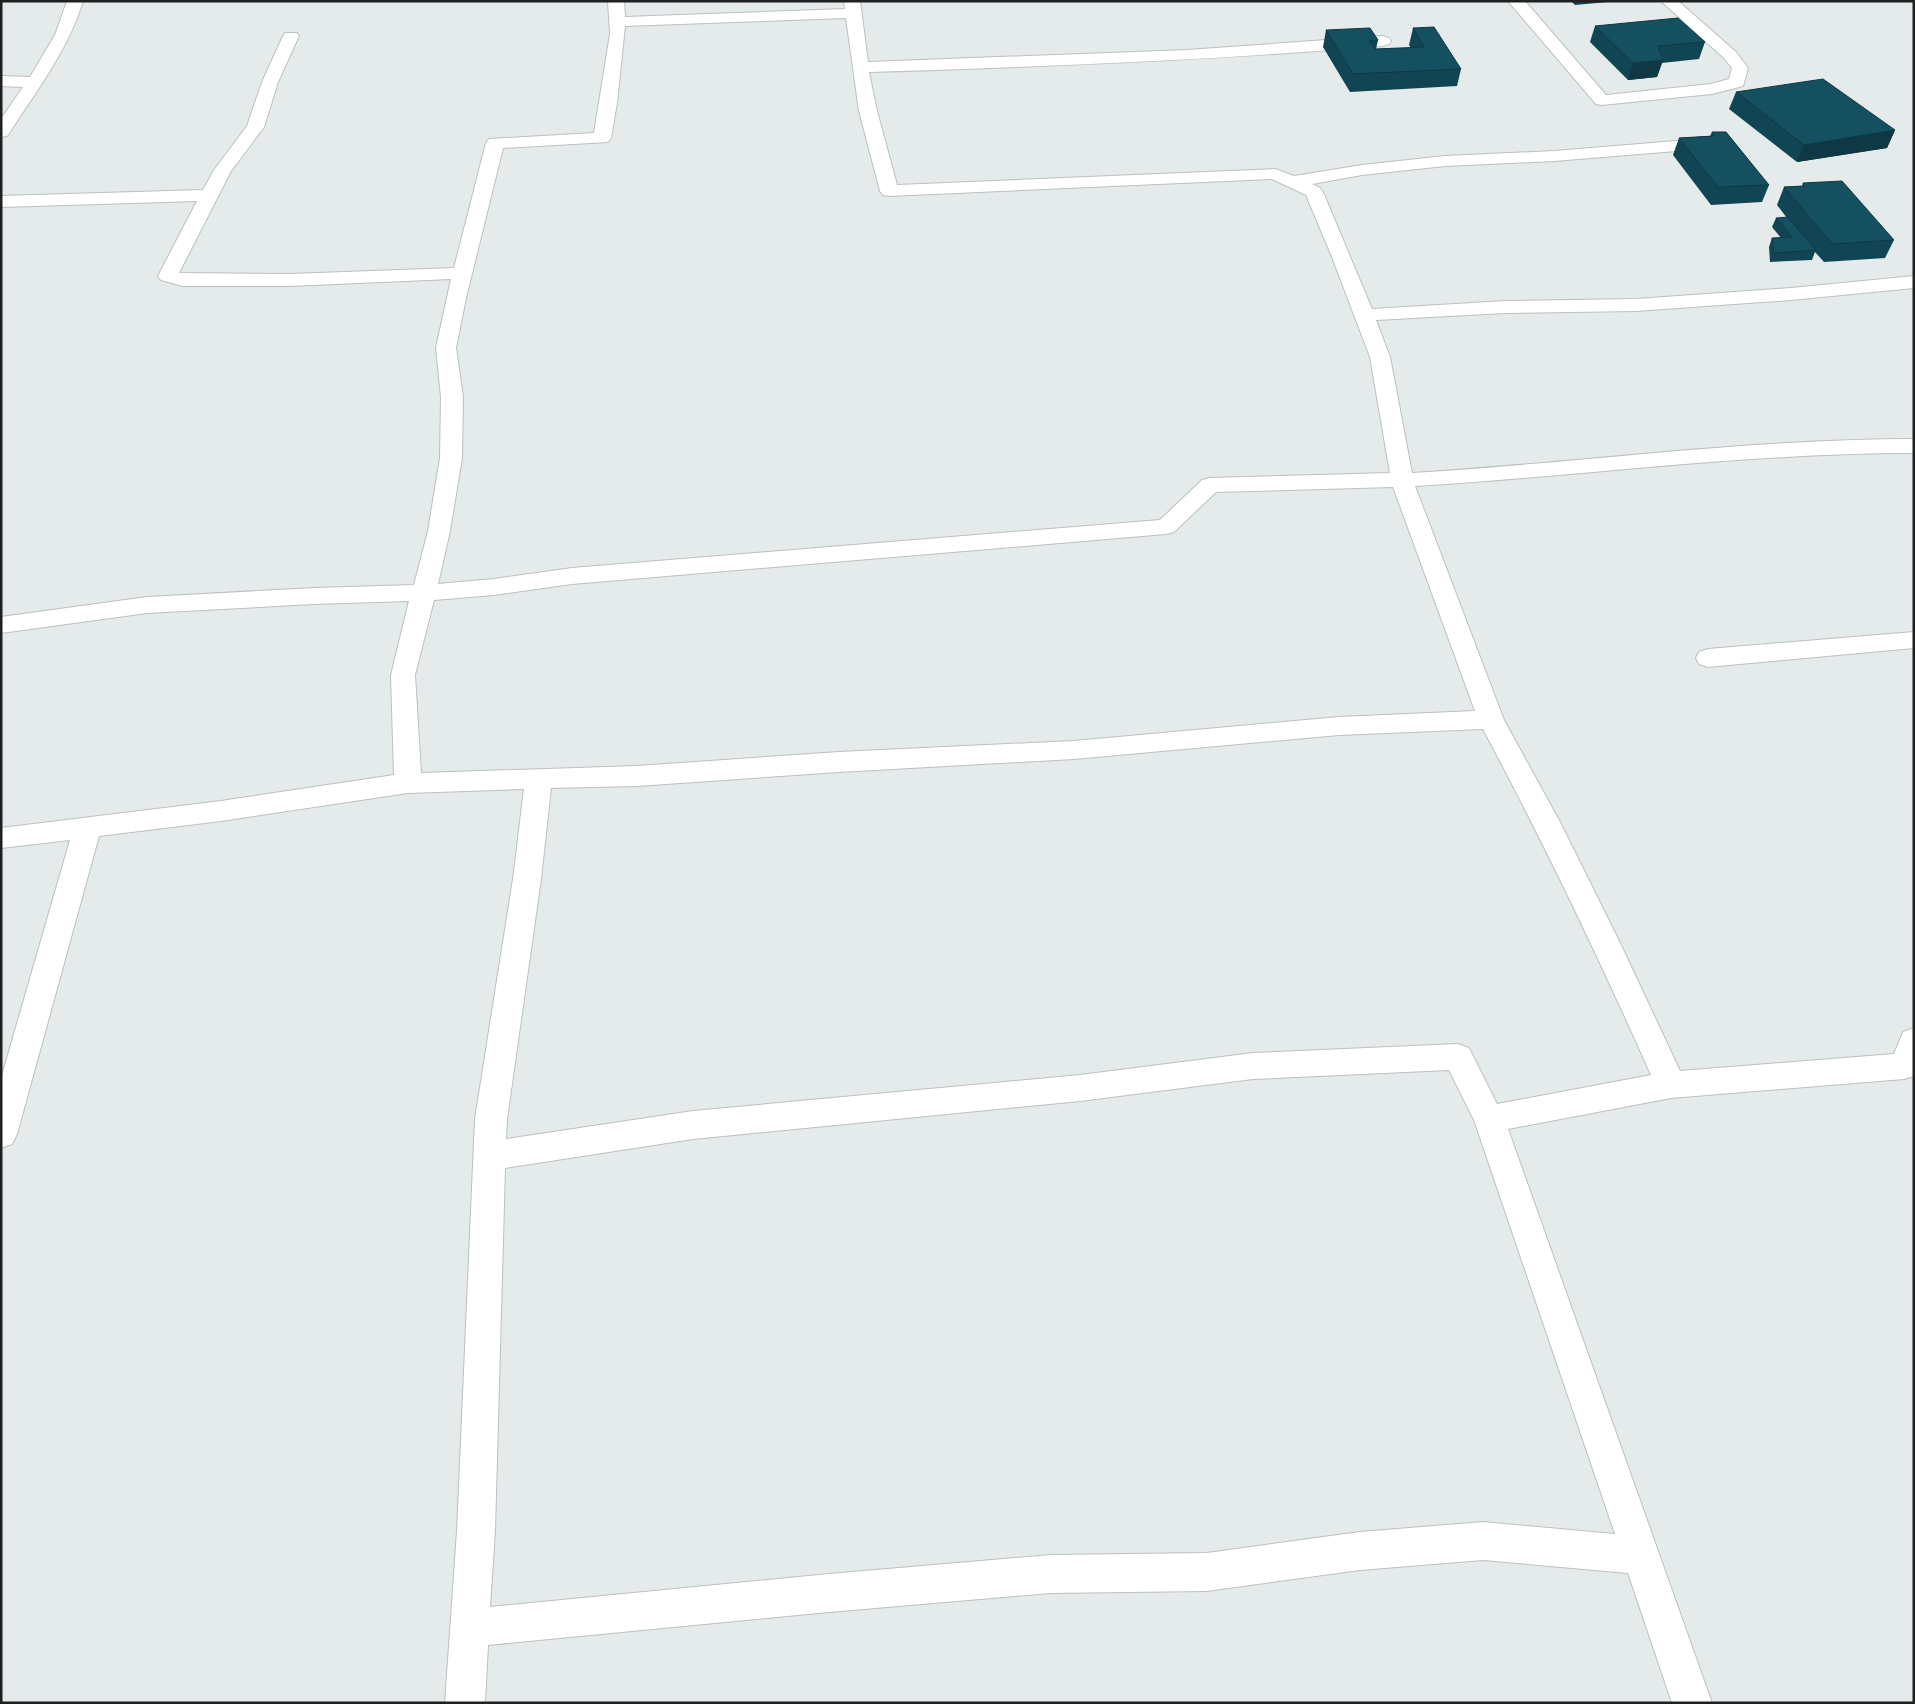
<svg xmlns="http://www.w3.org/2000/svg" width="1915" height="1704" viewBox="0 0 1915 1704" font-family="'Titillium Web',sans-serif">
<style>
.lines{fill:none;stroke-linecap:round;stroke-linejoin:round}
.street-casing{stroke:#bbc0c1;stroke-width:2}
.street{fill:#fff;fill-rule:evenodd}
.wall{fill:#124553}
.shaded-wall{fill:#0f3844}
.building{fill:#155061;stroke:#0f3844}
</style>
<rect width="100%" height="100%" fill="#e5eaeb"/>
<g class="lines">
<defs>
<g id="street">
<path d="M67,1H83C68,50 37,90 10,132L7,136L1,137V119L23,87L1,86V76L30,77L55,35Z"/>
<path d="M608,1H624L625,17L845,9L844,1H860L868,62L1187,50L1383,36L1389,38L1391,41L1389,44L1383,46C1212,60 1041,67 869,72L877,111L897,185L1275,169L1294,176L1362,165L1445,156L1554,151L1713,138L1719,139L1722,143L1719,147L1713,148L1554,161L1445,166L1362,175L1312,184L1320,188L1323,192L1372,309L1505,301L1636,299L1791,288L1914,276V288L1791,300L1636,311L1505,313L1376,320L1390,357L1412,473C1579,463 1746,439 1914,439V453C1747,453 1582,476 1415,486L1504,720L1561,824L1621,945L1680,1071L1894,1054L1903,1032L1914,1028V1076L1904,1079L1671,1098L1508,1129L1712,1703H1672L1628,1573L1483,1560L1360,1570L1207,1591L1051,1593L829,1612L488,1645L485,1703H445L457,1531L475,1119L513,879L524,789L408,793L221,821L99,836L17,1134L12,1144L1,1148V1079L70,840L1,848V828L221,801L394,775L391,675L409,601L314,604L147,613L1,633V617L147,597L314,588L414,585L428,531L440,458L441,397L436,348L451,279L290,286H183L161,280L158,276L197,201L1,207V196L203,190L214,170L247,126L262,82L283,36L285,33H297L299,36L278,82L264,127L231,171L179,273L290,274L454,268L486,143L489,139L594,133L610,34ZM846,18L859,111L880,191L883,195L889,196L1272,179L1306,195L1332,257L1370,357L1390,473L1210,478L1202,480L1160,520L572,568L494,579L438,584L450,531L462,458L463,397L456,348L466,298L503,148L608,142L611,138L617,103L625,26ZM1393,487L1475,711L1339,717L1074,741L839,752L637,766L421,773L415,675L434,600L494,595L572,584L1166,534L1174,532L1216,492ZM1483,729C1544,843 1599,958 1651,1075L1497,1104L1469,1048L1458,1044L1253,1053L1080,1075L693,1111L506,1139L507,1119L541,879L551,788L637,786L839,772L1074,759L1339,735ZM1449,1070L1474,1120L1615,1534L1483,1522L1360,1532L1207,1553L1051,1555L829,1574L490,1607L495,1531L505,1168L693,1139L1080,1101L1253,1079Z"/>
<polygon points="1508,1 1525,1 1606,95 1711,84 1729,79 1732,68 1724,58 1661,1 1678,1 1736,52 1748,68 1743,86 1712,94 1602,105 1596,104"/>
<polygon points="1914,632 1914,648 1708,667 1699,664 1696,658 1699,652 1708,649"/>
</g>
</defs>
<use href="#street" class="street-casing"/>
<use href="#street" class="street"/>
</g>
<g class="wall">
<polygon points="1571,1 1619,1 1575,5"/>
<polygon points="1595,26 1705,42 1699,59 1662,63 1657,77 1628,80 1590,42"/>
<polygon points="1413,28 1461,69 1457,86 1350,92 1323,47 1326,30 1378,40 1376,49 1411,48 1409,45"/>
<polygon points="1736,92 1895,130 1887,148 1797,162 1729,109"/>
<polygon points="1712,132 1769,185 1762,202 1711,205 1673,155 1679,138 1710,136"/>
<polygon points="1803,183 1894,240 1885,258 1824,262 1815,252 1812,260 1770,262 1769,247 1772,238 1781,238 1772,227 1776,218 1787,218 1777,205 1784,187 1802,186"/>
</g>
<g class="shaded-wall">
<polygon points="1663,60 1657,77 1628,80 1633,63"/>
<polygon points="1895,130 1887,148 1797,162 1804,145"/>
</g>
<g class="building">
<polygon points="1678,18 1705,42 1658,46 1663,60 1633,63 1595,26"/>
<polygon points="1434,27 1461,69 1353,74 1326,30 1370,28 1378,40 1369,41 1375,49 1424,47 1413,28"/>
<polygon points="1823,79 1895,130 1804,145 1736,92"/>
<polygon points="1712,132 1726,132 1769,185 1718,187 1679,138 1714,136"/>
<polygon points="1842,181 1894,240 1832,244 1784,187 1804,186 1803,183"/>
<polygon points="1788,217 1816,250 1774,253 1772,238 1792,237 1776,218"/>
</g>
<rect width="1915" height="1704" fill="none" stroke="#1f2021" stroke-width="5"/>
</svg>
